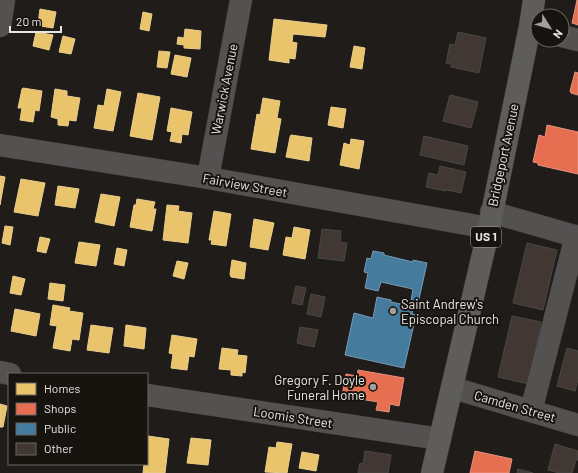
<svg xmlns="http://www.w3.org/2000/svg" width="578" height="473" viewBox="0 0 578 473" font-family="Barlow,sans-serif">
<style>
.homes{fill:#e9c46a;stroke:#e9ce8e}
.shops{fill:#e76f51;stroke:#e7927c}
.public{fill:#457b9d;stroke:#769bb2}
.building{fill:#413733;stroke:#4a4846}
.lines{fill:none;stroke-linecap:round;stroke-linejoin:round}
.minor-casing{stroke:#3a3837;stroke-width:23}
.major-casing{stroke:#3a3837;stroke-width:23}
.minor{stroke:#545251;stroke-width:22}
.major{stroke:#5e5d5b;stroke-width:22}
.poi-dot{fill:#a29f9c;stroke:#17130f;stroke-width:1.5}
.labels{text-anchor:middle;stroke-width:4;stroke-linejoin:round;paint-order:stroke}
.shield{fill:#17130f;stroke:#a9a6a3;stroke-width:1}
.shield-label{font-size:12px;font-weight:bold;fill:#e8e5e2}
.street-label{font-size:13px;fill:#e8e5e2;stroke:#17130f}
.poi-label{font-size:13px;fill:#e8e5e2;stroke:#17130f;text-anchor:start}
</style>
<rect width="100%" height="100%" fill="#1f1c1a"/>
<g class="homes">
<polygon points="40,9 56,12 53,28 40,26 38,24"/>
<polygon points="143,12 152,14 149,31 140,29"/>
<polygon points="274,19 327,25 325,37 293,34 292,42 297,43 295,59 289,58 289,63 269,60"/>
<polygon points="185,29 201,31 200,49 184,48 184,45 177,44 178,37 184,38"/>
<polygon points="36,32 53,35 49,50 33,46"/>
<polygon points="63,36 75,39 71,54 59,52"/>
<polygon points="354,46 365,48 362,69 350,67"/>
<polygon points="159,51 170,52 167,68 157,67"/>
<polygon points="175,55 191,58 187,77 171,74"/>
<polygon points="23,88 42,91 39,111 35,110 33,122 20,120 22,108 18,108 22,89"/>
<polygon points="55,89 67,91 67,96 80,98 76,121 69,120 68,126 58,125 58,119 51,117"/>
<polygon points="107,89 121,92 113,131 94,128 98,105 104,106"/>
<polygon points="138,93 160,97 152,140 130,136"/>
<polygon points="263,98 280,101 277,118 281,119 275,153 251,149 257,114 260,115"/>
<polygon points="331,107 346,109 343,128 328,125"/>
<polygon points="171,108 192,112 188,135 182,134 181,143 170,141 172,132 167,131"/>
<polygon points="291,135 312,138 309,161 286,157 290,137"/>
<polygon points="351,139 364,141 359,169 340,165 344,143 350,145"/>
<polygon points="0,176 5,177 0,205"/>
<polygon points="21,179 45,183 38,216 14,212"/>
<polygon points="58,186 79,189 75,208 55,205"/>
<polygon points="101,194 120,197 114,226 95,222"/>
<polygon points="137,199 155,202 153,209 156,209 152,231 130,227 134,205 136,205"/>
<polygon points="167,205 179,206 178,211 192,213 188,243 163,240"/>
<polygon points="214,211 231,214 226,246 211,244 212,240 209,240"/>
<polygon points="254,219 274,223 268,250 250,247"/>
<polygon points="5,226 13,227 10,245 2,243"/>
<polygon points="294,227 310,230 305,259 283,255 286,237 292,238"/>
<polygon points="40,237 50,239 46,253 37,251"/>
<polygon points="79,242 100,245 96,266 75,263"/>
<polygon points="117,248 127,250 124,266 114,264"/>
<polygon points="232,260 246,263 244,279 231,277 230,274"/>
<polygon points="177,261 188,263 184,279 173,276"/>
<polygon points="13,276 25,279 21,295 10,293"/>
<polygon points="50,283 65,285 63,301 48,299"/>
<polygon points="53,305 70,308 69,311 83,313 79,340 72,339 70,351 53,348 57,326 50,325"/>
<polygon points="15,309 40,314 36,336 11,331"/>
<polygon points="91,325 113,328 109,353 87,350"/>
<polygon points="126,325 146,328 144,349 124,346"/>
<polygon points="172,335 197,339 194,357 189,356 187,370 171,368 173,354 169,353"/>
<polygon points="222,348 238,350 237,355 247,356 245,373 242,372 242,376 231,375 231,370 219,369"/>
<polygon points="0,404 7,406 3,427 0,427"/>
<polygon points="148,436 169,439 165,473 143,473 144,464 147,464"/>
<polygon points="191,438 211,440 208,465 187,463"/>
<polygon points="277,442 292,444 287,473 265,472 269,447 276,448"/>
<polygon points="302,452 319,455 316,471 299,468"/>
</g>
<g class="shops">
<polygon points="577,0 578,0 578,25 572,23"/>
<polygon points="575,72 578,73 578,95 571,93 570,91"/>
<polygon points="547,125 578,132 578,174 538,165 538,163 533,162 539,135 545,137"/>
<polygon points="358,370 404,378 399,406 390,404 389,412 376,410 378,402 342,396 346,374 357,376"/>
<polygon points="475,451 512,459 509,473 470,473"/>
</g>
<polygon class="public" points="373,251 384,253 384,255 413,262 413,260 427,263 417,308 413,307 412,314 416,315 404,368 345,355 354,313 373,318 377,297 391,300 391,302 410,306 413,289 381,282 378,291 365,288 368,273 364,272 367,258 371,259"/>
<g class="building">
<polygon points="458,32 486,38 479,73 451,67 451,64 446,63 450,44 455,45"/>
<polygon points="450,95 478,102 471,128 443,121"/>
<polygon points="424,136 468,146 464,165 420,155"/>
<polygon points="440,166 466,172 461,193 447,190 446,191 426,187 429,173 438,175"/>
<polygon points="322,229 341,231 340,242 347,243 344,261 318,258"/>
<polygon points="527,243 557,250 543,310 513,303"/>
<polygon points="296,286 306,288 302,305 292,303"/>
<polygon points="311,294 325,297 321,317 307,314"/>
<polygon points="512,316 541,322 528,384 498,377"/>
<polygon points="300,327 318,330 314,347 297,343"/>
<polygon points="567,348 578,351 578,380 575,391 557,386"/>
<polygon points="555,444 578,451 578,460 576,460 572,473 559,473 548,470"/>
<polygon points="365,451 391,455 388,473 358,473 360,463 363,464"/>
<polygon points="518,469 533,473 517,473"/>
</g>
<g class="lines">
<defs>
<g id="minor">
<polyline points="0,26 4,0"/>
<polyline points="562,36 578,40"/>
<polyline points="0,145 208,178 489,228"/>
<polyline points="208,178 241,0"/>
<polyline points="491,212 578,237"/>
<polyline points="0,372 10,374"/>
<polyline points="453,388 578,425"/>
<polyline points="147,395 440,439"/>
<polyline points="531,411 576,236"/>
</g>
<polyline id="major" points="432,473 489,228 530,26 534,0"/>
</defs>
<use href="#minor" class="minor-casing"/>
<use href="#major" class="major-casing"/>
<use href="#minor" class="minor"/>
<use href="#major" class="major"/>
</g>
<g class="poi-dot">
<circle cx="393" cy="311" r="4"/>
<circle cx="373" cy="387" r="4"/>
</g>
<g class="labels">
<rect class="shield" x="471" y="227" width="30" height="20" rx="3"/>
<g class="shield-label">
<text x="486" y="241">US 1</text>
</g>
<g class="street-label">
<text transform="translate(224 89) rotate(-79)" y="5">Warwick Avenue</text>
<text transform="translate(503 155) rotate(-78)" y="5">Bridgeport Avenue</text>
<text transform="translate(245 185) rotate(10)" y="5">Fairview Street</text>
<text transform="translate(515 406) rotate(16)" y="5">Camden Street</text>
<text transform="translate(293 417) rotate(9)" y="5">Loomis Street</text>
</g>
<g class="poi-label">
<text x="401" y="309">Saint Andrew's<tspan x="401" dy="15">Episcopal Church</tspan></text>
<text x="365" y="385" text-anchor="end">Gregory F. Doyle<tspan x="365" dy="15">Funeral Home</tspan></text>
</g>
</g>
<rect x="8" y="373" width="140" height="92" fill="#17130f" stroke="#6b6763"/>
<rect x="16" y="383" width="20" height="12" fill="#e9c46a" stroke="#6b6763"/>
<text x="44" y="393" font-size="12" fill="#e8e5e2">Homes</text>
<rect x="16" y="403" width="20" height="12" fill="#e76f51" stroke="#6b6763"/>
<text x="44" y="413" font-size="12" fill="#e8e5e2">Shops</text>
<rect x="16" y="423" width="20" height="12" fill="#457b9d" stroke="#6b6763"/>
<text x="44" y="433" font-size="12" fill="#e8e5e2">Public</text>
<rect x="16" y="443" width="20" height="12" fill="#413733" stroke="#6b6763"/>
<text x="44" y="453" font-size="12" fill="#e8e5e2">Other</text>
<g transform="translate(550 28) rotate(127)"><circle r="19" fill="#17130f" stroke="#6b6763"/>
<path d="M0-3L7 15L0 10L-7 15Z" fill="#a29f9c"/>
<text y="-6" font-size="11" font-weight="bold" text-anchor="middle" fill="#e8e5e2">N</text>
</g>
<path d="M10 26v6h51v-6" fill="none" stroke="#e8e5e2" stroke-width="2"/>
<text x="16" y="26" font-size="12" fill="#e8e5e2" stroke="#17130f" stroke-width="3" paint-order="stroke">20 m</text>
</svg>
